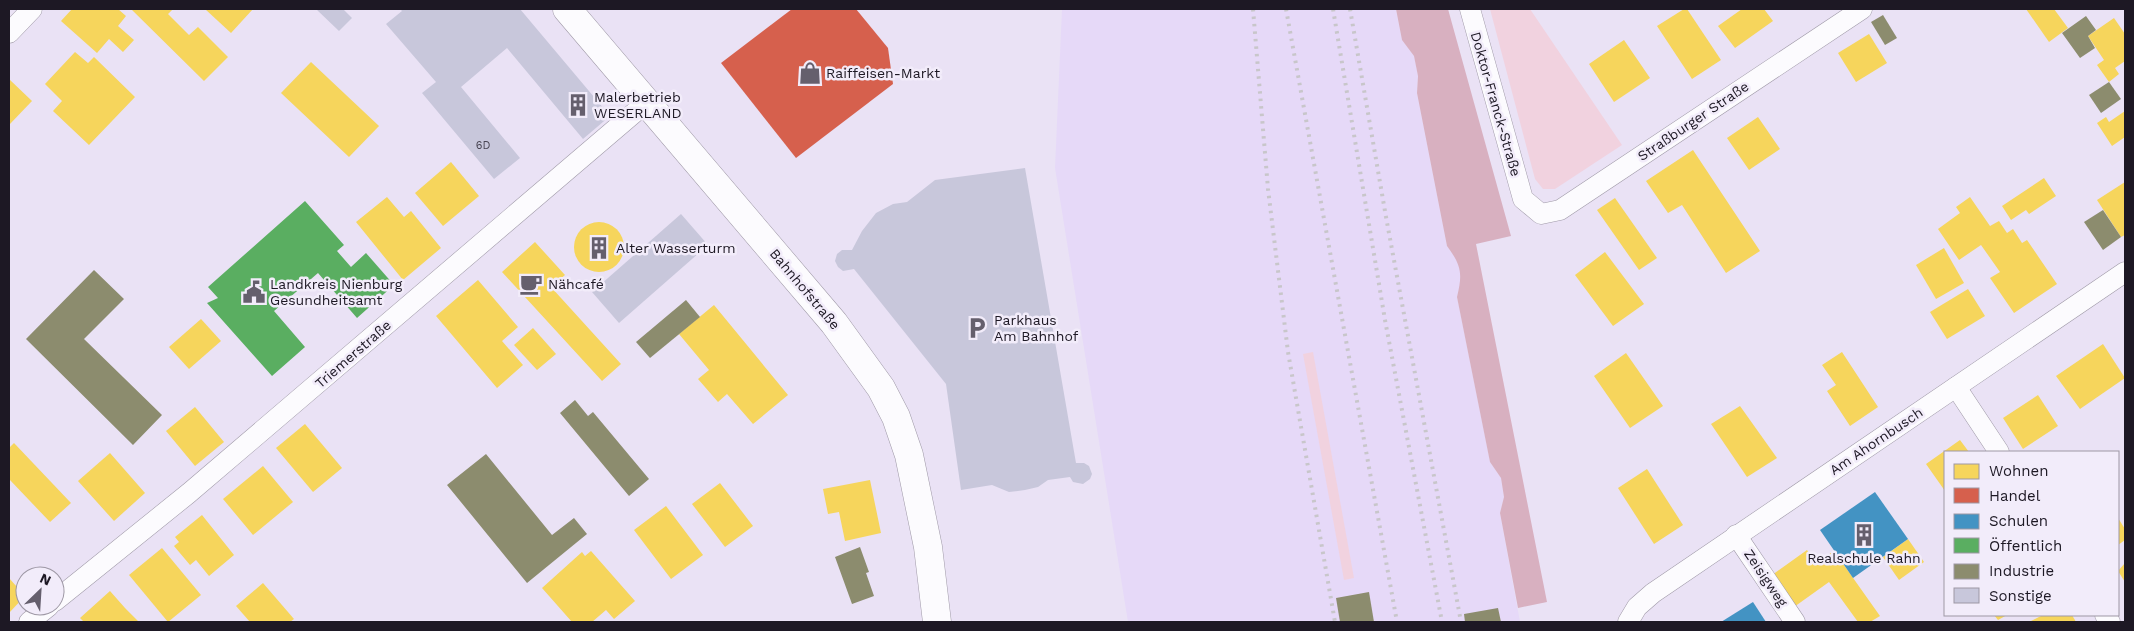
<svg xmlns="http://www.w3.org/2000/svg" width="2134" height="631" viewBox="0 0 2134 631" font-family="'Work Sans',sans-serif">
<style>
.built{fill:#e6d9f8}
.green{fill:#f1d2df}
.forest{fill:#d8b0c0}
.homes{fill:#f6d55c}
.shops{fill:#d6604d}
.schools{fill:#4393c3}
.public{fill:#5aae61}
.industry{fill:#8c8c6e}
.building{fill:#c8c7db}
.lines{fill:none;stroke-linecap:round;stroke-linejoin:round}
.street-casing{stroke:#9f99a7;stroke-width:21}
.secondary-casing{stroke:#9f99a7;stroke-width:29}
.street{stroke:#fcfbfe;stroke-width:20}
.secondary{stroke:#fcfbfe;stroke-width:28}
.rail{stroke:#c8c6ca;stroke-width:4;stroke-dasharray:2.5 5;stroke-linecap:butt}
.labels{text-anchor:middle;stroke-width:5;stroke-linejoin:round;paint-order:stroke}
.number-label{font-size:11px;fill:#484452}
.poi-label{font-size:14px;fill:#1d1824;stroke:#f2ecfa;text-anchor:start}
.street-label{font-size:14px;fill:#1d1824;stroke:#f2ecfa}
</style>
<rect width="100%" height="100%" fill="#eae2f5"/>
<polygon class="built" points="1062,9 1396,9 1402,40 1414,56 1418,76 1417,93 1447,246 1458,261 1462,279 1457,297 1490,462 1501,478 1504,497 1500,513 1520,622 1128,622 1055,168"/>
<g class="green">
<polygon points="1490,9 1530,9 1622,145 1555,189 1543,189 1535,179"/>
<polygon points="1313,352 1354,578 1344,580 1303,354"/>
</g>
<path class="forest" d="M1396,9H1448L1511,236L1476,244L1547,602L1518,608L1500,513L1504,497L1501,478L1490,462L1457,297C1463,273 1461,265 1447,246L1417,93L1418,76L1414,56L1402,40Z"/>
<g class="homes">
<polygon points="72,9 118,9 126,16 118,26 134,40 123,52 109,39 97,53 61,21"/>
<polygon points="131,9 173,9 168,14 189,35 198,27 228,57 204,81"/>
<polygon points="205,9 253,9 231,33"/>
<polygon points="1684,9 1687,9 1721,60 1692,79 1657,26"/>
<polygon points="1742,9 1764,9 1773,21 1735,48 1718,26"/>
<polygon points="2026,9 2054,9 2068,28 2049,42"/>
<polygon points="2114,18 2125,34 2125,61 2115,68 2119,74 2109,82 2097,65 2104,60 2088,36"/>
<polygon points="1869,34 1887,63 1856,82 1838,53"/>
<polygon points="1624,40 1650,78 1614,102 1589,64"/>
<polygon points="75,52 88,63 94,57 135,97 89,145 53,111 62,101 45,84"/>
<polygon points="311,62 379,126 349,157 281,93"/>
<polygon points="9,79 32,101 9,125"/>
<polygon points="2125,111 2125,137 2112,146 2097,123 2106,117 2109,122"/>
<polygon points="1758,117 1780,149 1749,170 1727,138"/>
<polygon points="1693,150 1760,251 1726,273 1682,205 1668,213 1646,181"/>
<polygon points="451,162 479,196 443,226 415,193"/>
<polygon points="2044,178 2056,196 2029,214 2026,210 2011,220 2002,206"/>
<polygon points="2125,182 2125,235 2121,237 2097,200"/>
<polygon points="387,197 404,217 411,211 441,248 403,280 356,222"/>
<polygon points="1970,197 1990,226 1999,221 2007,233 2013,229 2022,243 2027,240 2057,284 2014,313 1990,278 2000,272 1981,245 1959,260 1938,229 1960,213 1956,207"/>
<polygon points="1615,198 1657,258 1639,270 1597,210"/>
<circle cx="599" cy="247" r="25"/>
<polygon points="535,242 565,275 551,287 621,364 602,381 502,272"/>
<polygon points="1944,248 1964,283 1936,299 1916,265"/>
<polygon points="1605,252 1644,304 1613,326 1575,275"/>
<polygon points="478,280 518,327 502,341 523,365 497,388 436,316"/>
<polygon points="1968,289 1985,316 1947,339 1930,312"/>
<polygon points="714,305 788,395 753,424 727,394 718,402 698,379 709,370 679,334"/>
<polygon points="201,319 221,341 189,369 169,347"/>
<polygon points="533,328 556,354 537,370 514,345"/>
<polygon points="2103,344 2125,378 2080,409 2056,376"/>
<polygon points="1842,352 1878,407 1850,426 1827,391 1836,385 1822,365"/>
<polygon points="1626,353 1663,406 1630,428 1594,376"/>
<polygon points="2038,395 2058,426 2023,449 2003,418"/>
<polygon points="1740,406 1777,458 1747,477 1711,424"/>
<polygon points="195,407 224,442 195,466 166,431"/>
<polygon points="305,424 342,468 313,492 276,448"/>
<polygon points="1960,440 1969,452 1945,452 1945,491 1926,464"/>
<polygon points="14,443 71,503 50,522 9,479 9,448"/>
<polygon points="110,453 145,493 114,521 78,481"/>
<polygon points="263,466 293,502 253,535 223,499"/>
<polygon points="1647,469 1683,525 1654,544 1618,488"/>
<polygon points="870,480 881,533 845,541 839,512 828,514 823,489"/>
<polygon points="720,483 753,526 725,547 692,504"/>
<polygon points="666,506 703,555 671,579 634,530"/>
<polygon points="202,515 234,555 209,576 196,560 190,565 174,546 179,542 175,537"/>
<polygon points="2118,518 2125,529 2125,540 2118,545"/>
<polygon points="1908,539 1924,562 1899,580 1883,557"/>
<polygon points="162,548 201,595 168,622 129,575"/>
<polygon points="1807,550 1816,563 1834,551 1880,616 1870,622 1858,622 1829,582 1794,607 1772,575"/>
<polygon points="591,551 635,601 614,619 606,610 592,622 572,622 542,588 582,552 585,556"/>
<polygon points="2125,563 2125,582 2118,571"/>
<polygon points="9,578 25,596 9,613"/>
<polygon points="263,583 294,619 290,622 250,622 236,606"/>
<polygon points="110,591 125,608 139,622 84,622 80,618"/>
<polygon points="1994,615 2007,615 1998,620"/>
<polygon points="2043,615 2072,615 2076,622 2029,622"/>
</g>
<polygon class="shops" points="792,9 856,9 888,48 893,84 796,158 721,63"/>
<g class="schools">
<polygon points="1875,492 1908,539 1853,578 1820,530"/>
<polygon points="1753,602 1766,622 1721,622"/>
</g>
<polygon class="public" points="305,201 344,245 337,251 351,267 366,253 394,285 357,318 318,273 274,311 305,347 272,376 207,303 218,298 208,287"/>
<g class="industry">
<polygon points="1883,15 1897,38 1885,45 1871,22"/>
<polygon points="2086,16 2096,30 2088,36 2095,48 2080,58 2062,33"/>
<polygon points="2109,82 2121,99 2101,113 2089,95"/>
<polygon points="2103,210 2121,237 2103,250 2084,222"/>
<polygon points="94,270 124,299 84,339 162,415 133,445 26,339"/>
<polygon points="686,300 700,317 650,358 636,342"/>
<polygon points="575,400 588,416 593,412 649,479 629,496 560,413"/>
<polygon points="486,454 552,535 574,518 587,534 527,583 447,485"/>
<polygon points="860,547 869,572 866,573 874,596 852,604 835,557"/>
<polygon points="1369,592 1374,622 1340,622 1336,598"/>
<polygon points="1498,608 1501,622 1465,622 1464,614"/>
</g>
<g class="building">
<polygon points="316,9 343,9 352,18 339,31"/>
<polygon points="400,9 520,9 610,116 583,139 507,48 461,87 520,158 494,179 422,93 436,82 386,24 402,11"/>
<polygon points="1025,168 1076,463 1084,463 1089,466 1092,474 1090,479 1083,484 1073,482 1070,477 1048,480 1038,487 1025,490 1009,492 992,485 961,490 946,384 854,269 843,271 838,267 835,261 837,254 842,250 852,250 862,231 876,213 893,204 907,202 935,180"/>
<polygon points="681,214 708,245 619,323 592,292"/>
</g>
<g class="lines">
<defs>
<g id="street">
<polyline points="1470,9 1523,199 1541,214 1560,210 1862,9"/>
<polyline points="9,33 32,9"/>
<polyline points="1956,387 1999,452"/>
<polyline points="1736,535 1795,622"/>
<polyline points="55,601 189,493 647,102"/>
<polyline points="2105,615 2110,622"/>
<polyline points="29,622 49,606"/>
<polyline points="1628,622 1637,607 1653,593 2125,272"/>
</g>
<polyline id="secondary" points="567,9 834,323 881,388 896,417 909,455 928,547 937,622"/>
</defs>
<use href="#street" class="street-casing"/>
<use href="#secondary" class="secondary-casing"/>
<use href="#street" class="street"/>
<use href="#secondary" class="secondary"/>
<g class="rail">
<polyline points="1253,9 1268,189 1288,352 1335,622"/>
<polyline points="1286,9 1397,622"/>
<polyline points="1333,9 1385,320 1442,622"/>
<polyline points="1350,9 1386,217 1461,622"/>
</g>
</g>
<defs>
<symbol id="shop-bare" viewBox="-9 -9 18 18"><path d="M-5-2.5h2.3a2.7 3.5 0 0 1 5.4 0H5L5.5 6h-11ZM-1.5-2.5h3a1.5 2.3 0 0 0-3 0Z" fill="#655f6d" stroke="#f2ecfa" stroke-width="2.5" paint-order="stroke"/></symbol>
<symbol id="building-bare" viewBox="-9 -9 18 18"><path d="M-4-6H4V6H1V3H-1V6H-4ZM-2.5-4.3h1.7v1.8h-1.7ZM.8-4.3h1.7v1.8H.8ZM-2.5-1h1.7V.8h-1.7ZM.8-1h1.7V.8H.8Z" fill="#655f6d" stroke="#f2ecfa" stroke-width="2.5" paint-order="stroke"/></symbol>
<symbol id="cafe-bare" viewBox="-9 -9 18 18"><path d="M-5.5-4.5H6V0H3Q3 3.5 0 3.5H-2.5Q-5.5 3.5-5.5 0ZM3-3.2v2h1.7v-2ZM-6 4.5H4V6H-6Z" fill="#655f6d" stroke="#f2ecfa" stroke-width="2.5" paint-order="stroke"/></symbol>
<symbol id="civic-bare" viewBox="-9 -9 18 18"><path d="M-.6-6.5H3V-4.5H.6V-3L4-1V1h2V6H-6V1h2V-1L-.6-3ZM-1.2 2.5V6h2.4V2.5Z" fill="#655f6d" stroke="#f2ecfa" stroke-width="2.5" paint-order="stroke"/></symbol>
<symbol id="parking-bare" viewBox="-9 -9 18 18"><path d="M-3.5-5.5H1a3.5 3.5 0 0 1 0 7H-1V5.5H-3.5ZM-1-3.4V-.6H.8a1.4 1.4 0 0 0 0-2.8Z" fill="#655f6d" stroke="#f2ecfa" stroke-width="2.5" paint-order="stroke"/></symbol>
</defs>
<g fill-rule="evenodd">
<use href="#shop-bare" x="794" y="57" width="32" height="32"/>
<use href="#building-bare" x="562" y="89" width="32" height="32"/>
<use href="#building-bare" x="583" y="232" width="32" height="32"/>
<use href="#cafe-bare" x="515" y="268" width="32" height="32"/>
<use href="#civic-bare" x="238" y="276" width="32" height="32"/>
<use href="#parking-bare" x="961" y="312" width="32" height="32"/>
<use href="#building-bare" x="1848" y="519" width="32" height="32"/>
</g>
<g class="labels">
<g class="number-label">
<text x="483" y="149">6D</text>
</g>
<g class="poi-label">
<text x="826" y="78">Raiffeisen-Markt</text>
<text x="594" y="102">Malerbetrieb<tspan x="594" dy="16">WESERLAND</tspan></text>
<text x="616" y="253">Alter Wasserturm</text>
<text x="270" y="289">Landkreis Nienburg<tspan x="270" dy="16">Gesundheitsamt</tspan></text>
<text x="548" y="289">Nähcafé</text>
<text x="994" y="325">Parkhaus<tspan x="994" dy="16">Am Bahnhof</tspan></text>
<text x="1864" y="563" text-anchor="middle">Realschule Rahn</text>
</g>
<g class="street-label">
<text transform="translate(1496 104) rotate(74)" y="5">Doktor-Franck-Straße</text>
<text transform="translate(1693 121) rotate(-34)" y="5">Straßburger Straße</text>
<text transform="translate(805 289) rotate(50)" y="5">Bahnhofstraße</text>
<text transform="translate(353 354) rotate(-41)" y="5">Triemerstraße</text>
<text transform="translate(1876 441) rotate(-34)" y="5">Am Ahornbusch</text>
<text transform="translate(1766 578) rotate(56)" y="5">Zeisigweg</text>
</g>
</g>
<rect width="2134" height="631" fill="none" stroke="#1d1824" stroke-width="20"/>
<rect x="1944" y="451" width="175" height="165" fill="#f2ecfa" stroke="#9d97a4"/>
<rect x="1954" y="464" width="25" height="15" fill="#f6d55c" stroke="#9d97a4"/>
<text x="1989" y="476" font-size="15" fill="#1d1824">Wohnen</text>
<rect x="1954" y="488" width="25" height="15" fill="#d6604d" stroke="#9d97a4"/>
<text x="1989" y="501" font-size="15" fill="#1d1824">Handel</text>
<rect x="1954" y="514" width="25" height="15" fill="#4393c3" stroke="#9d97a4"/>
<text x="1989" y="526" font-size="15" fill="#1d1824">Schulen</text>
<rect x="1954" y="538" width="25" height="15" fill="#5aae61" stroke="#9d97a4"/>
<text x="1989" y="551" font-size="15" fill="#1d1824">Öffentlich</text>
<rect x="1954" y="564" width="25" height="15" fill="#8c8c6e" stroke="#9d97a4"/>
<text x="1989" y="576" font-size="15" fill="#1d1824">Industrie</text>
<rect x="1954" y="588" width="25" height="15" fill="#c8c7db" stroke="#9d97a4"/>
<text x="1989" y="601" font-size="15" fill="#1d1824">Sonstige</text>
<g transform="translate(40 591) rotate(25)"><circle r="24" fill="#f2ecfa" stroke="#9d97a4"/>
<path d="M0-4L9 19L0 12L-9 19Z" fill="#655f6d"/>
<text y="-8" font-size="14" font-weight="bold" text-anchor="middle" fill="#1d1824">N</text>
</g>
</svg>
